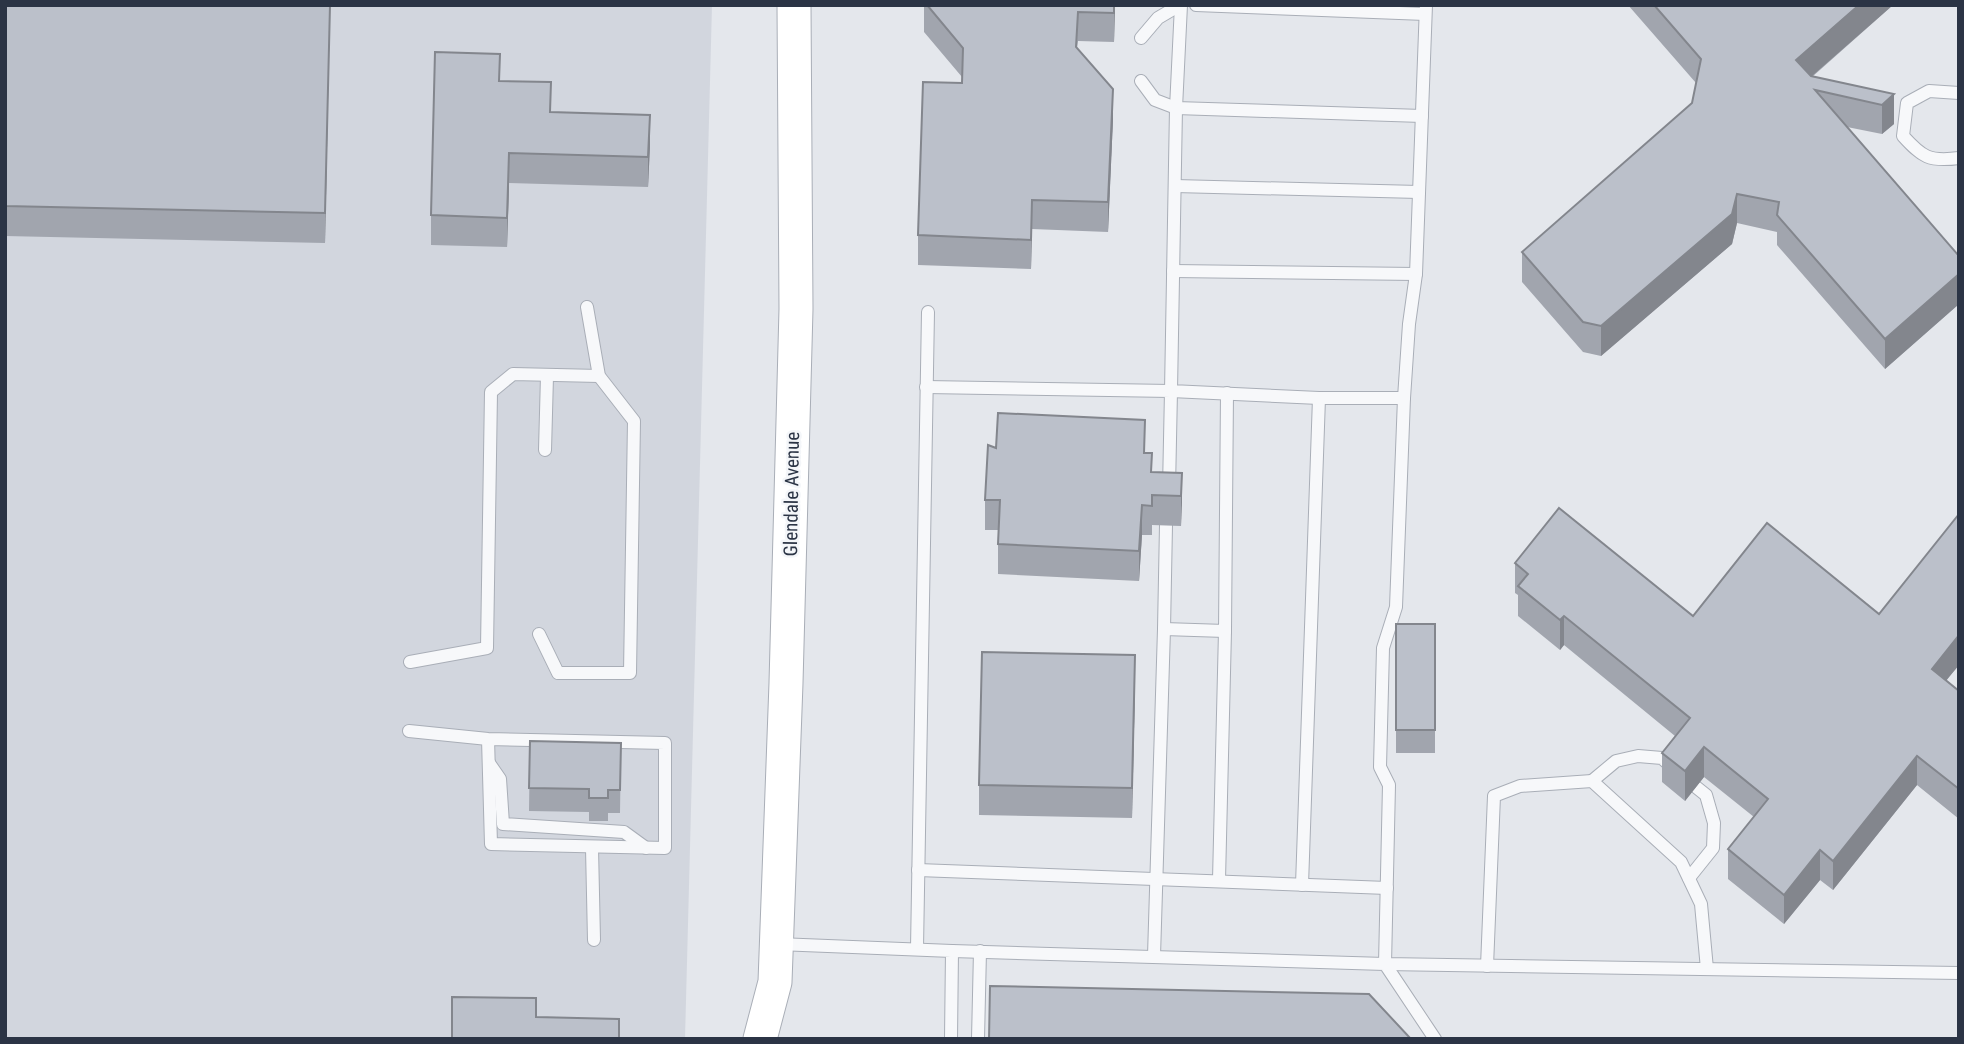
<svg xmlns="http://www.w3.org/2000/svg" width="1964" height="1044" viewBox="0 0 1964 1044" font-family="'Roboto Condensed',sans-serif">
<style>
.built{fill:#d2d6de}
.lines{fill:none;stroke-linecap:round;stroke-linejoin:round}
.lane-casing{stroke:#a9aeb7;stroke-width:14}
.secondary-casing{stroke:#a9aeb7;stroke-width:35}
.lane{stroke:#f7f8fa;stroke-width:12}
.secondary{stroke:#fff;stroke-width:33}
.wall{fill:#a1a5ae}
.shaded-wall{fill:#83868d}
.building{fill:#bbc0ca;stroke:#83868d;stroke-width:2}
.labels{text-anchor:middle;stroke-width:5;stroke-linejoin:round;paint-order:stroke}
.street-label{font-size:19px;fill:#2b3445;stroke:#f4f6f9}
</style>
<rect width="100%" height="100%" fill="#e4e7ec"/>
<polygon class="built" points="5,5 712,5 685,1039 5,1039"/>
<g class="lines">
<defs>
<g id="lane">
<polyline points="1181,5 1176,108 1171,391 1319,398 1404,398"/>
<polyline points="1196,5 1425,14"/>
<polyline points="1426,5 1416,274 1409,324 1404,398 1396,607 1383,648 1380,767 1389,785 1385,964 1959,973"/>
<polyline points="1141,38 1158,18 1180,5"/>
<polyline points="1141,81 1155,100 1176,108 1422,116"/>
<path d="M1959,93L1929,91L1907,103L1903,136C1922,157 1929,162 1959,158"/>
<polyline points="1175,186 1419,192"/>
<polyline points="1173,271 1416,274"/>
<polyline points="926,387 1171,391 1169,488"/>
<polyline points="545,450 547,376"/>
<polyline points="1164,629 1166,525"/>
<polyline points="539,634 558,673 630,673 634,421 599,376 587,307"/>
<polyline points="410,662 487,648 491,392 513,374 599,376"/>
<polyline points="409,731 488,739 665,743 665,848 491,844 488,739"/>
<polyline points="489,763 500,779 503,824 624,832 646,848"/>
<polyline points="1592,781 1616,761 1638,756 1662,758 1673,768"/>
<polyline points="592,848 594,940"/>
<polyline points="918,870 1387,888"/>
<polyline points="1689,878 1713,848 1714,823 1706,795 1696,787"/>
<polyline points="1219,880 1225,631"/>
<polyline points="1302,885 1319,398"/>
<polyline points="778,944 952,951 951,1039"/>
<polyline points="917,948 928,312"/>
<polyline points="952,951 1385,964 1435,1039"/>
<polyline points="1154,956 1164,629 1225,631 1227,393"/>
<polyline points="1487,966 1494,796 1520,786 1592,781 1681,862 1701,904 1707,969"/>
<polyline points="978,1039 980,951"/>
</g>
<polyline id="secondary" points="760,1039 775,982 786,683 796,309 794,5"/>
</defs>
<use href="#lane" class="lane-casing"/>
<use href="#secondary" class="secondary-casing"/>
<use href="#lane" class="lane"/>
<use href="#secondary" class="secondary"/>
</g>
<g class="wall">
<polygon points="5,5 330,5 325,243 5,236"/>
<polygon points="924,5 1115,5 1114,42 1078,41 1077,48 1113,119 1108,232 1032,229 1031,269 918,265 918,235 962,83 962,77 924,32"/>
<polygon points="1628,5 1893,5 1812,77 1894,94 1894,124 1882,134 1847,127 1959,256 1959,304 1885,369 1777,245 1777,232 1737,223 1732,244 1601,356 1583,352 1522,282 1522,252 1692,103 1696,83"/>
<polygon points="500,81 551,112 650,145 648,187 509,183 507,247 431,245 431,215"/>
<polygon points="1145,453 1152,472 1182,473 1181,526 1152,525 1152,535 1142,535 1139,581 998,574 998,530 985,530 985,500"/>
<polygon points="1959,514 1959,665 1946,680 1959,691 1959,819 1917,785 1833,890 1820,880 1784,924 1728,879 1728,849 1754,817 1704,777 1685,801 1662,782 1662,753 1675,736 1564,645 1560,650 1518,616 1518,595 1515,593 1515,563 1693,616 1879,614"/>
<rect x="1396" y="624" width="39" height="129"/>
<polygon points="1135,685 1132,818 979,815 979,785"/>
<polygon points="530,741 621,743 620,813 608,813 608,821 589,821 589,812 529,811"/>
</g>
<g class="shaded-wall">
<polygon points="330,5 325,243 325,213"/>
<polygon points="1114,5 1115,5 1114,42"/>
<polygon points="1859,5 1893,5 1796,90 1796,60"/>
<polygon points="1113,89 1113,119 1108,232 1108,202"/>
<polygon points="1894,94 1894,124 1882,134 1882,105"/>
<polygon points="650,115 650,145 648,187 648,157"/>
<polygon points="509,153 509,183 507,247 507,218"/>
<polygon points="1737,194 1737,223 1732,244 1601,356 1601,326"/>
<polygon points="1032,200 1032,229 1031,269 1031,240"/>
<polygon points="1959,274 1959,304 1885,369 1885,339"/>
<polygon points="1182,473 1182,503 1181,526 1181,496"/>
<polygon points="1142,505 1142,535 1139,581 1139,551"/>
<polygon points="1564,616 1564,645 1560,650 1560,620"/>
<polygon points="1959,635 1959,665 1932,698 1932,669"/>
<polygon points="1135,655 1135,685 1132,818 1132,788"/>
<polygon points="1704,747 1704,777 1685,801 1685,771"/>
<polygon points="1917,756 1917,785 1833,890 1833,861"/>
<polygon points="1820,850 1820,880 1784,924 1784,895"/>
</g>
<g class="building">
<polygon points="5,5 330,5 325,213 5,206"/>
<polygon points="927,5 1114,5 1114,13 1078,12 1076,47 1113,89 1108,202 1032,200 1031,240 918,235 923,82 962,83 963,48"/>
<polygon points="1654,5 1859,5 1796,60 1811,76 1894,94 1882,105 1815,90 1959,256 1959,274 1885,339 1777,215 1779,202 1737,194 1732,214 1601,326 1583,322 1522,252 1692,103 1701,59"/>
<polygon points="435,52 500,54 499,81 551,82 550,112 650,115 648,157 509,153 507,218 431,215"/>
<polygon points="998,413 1145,420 1144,453 1152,453 1151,472 1182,473 1181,496 1152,495 1152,506 1142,505 1139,551 998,544 1000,500 985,500 988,445 996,448"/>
<polygon points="1559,508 1693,616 1767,523 1879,614 1959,514 1959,635 1932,669 1959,691 1959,789 1917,756 1833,861 1820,850 1784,895 1728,849 1768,799 1704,747 1685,771 1662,753 1690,718 1564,616 1560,620 1518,586 1528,574 1515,563"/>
<rect x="1396" y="624" width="39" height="106"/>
<polygon points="982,652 1135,655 1132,788 979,785"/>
<polygon points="530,741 621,743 620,790 608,790 608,798 589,798 589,789 529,788"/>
<polygon points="990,986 1369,994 1411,1039 989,1039"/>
<polygon points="452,997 536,998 536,1017 619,1019 619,1039 452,1039"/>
</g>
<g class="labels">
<g class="street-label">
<text transform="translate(791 494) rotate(-89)" y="7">Glendale Avenue</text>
</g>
</g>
<rect width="1964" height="1044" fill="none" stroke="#2b3445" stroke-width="14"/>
</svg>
